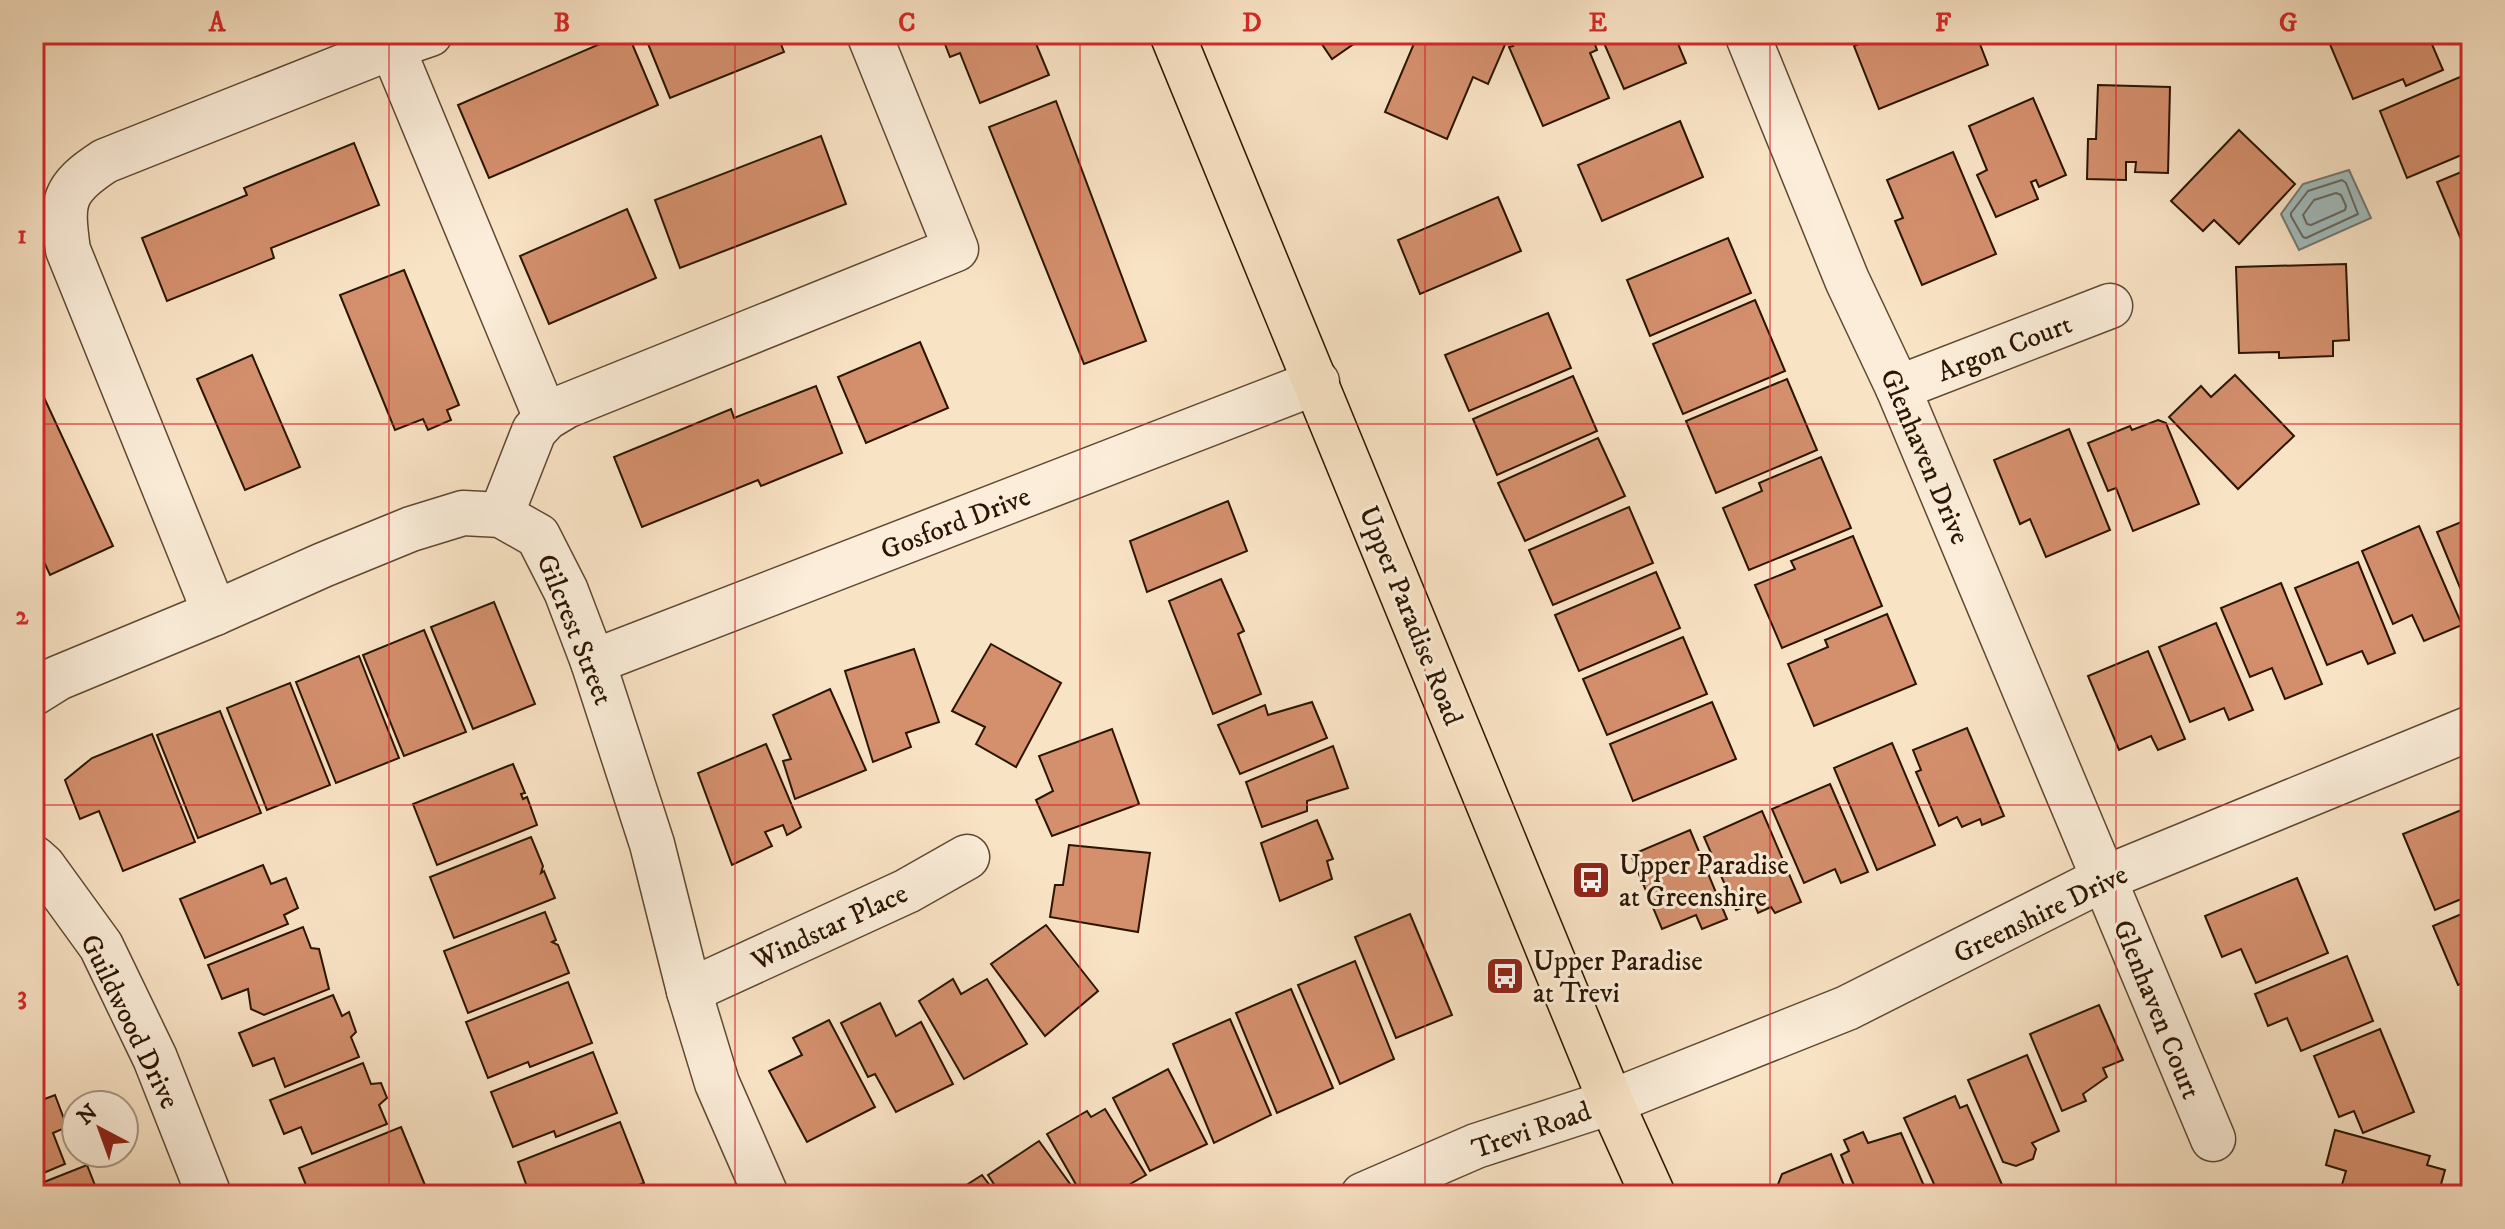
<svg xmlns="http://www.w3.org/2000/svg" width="2505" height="1229" viewBox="0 0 2505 1229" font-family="'IM FELL DW Pica',serif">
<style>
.water{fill:#a1bcbe;stroke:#727972;stroke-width:2}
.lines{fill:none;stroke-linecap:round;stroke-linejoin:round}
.shore{stroke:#66685f;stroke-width:2}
.building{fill:#d48f6d;stroke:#2b1500;stroke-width:2}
.minor-casing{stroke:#5e4831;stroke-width:47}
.major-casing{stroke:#2b1500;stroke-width:47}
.minor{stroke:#fbedd9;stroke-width:44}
.major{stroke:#f9e3c5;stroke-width:44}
.grid{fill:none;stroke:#d62828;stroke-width:2;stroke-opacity:0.55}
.labels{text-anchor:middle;stroke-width:6;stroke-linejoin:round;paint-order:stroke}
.street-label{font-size:28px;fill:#2b1500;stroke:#fbedd9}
.poi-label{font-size:28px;fill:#2b1500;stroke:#fbedd9;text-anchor:start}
.neatline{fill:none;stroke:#d62828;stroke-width:3}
.grid-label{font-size:26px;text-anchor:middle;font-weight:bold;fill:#d62828}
</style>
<rect width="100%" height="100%" fill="#f9e3c5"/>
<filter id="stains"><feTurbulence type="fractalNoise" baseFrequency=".0025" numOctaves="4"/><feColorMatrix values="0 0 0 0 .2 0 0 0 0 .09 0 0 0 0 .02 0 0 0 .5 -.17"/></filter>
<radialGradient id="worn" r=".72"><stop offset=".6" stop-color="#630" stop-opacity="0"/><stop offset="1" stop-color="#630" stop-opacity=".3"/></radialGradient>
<polygon class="water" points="2349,170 2371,218 2299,250 2281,214 2303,184"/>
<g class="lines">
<g class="shore">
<polygon points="2342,180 2346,183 2358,214 2306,238 2303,237 2291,216 2291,213 2308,191"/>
<polygon points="2336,193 2341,195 2346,206 2345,210 2311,225 2307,224 2303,215 2314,200"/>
</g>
</g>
<g class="building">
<polygon points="623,34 628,34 658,105 489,178 458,105"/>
<polygon points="644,34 777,34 784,52 670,98"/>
<polygon points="941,34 1032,34 1049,75 980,103 960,53 950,57"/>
<polygon points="1315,34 1368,34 1332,59"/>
<polygon points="1418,34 1493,34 1507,40 1488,84 1473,77 1447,139 1385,112"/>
<polygon points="1517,34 1591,34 1597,50 1590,53 1609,98 1543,126 1509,47 1513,46 1509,37"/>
<polygon points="1600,34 1674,34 1686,63 1624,89"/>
<polygon points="1884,34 1976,34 1988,65 1879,109 1854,46"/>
<polygon points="2407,34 2410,42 2428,35 2443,70 2406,86 2403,79 2353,99 2326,35"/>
<polygon points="2467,74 2471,82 2471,151 2407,178 2380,111"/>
<polygon points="2098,85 2170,87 2168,173 2135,172 2136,162 2126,162 2126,180 2087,179 2088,139 2096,139"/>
<polygon points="2033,98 2066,175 2039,187 2036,180 2031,182 2038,199 1996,217 1977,175 1987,170 1969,126"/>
<polygon points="1056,101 1146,341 1084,364 989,127"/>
<polygon points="1680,121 1703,177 1602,221 1578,165"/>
<polygon points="2239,130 2295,184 2239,244 2214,220 2203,231 2171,201"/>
<polygon points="821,136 846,204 680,268 655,200"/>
<polygon points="354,143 379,205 271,248 274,258 167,301 142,238 247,195 244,188"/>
<polygon points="1953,152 1996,254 1922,285 1895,221 1903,218 1887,180"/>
<polygon points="2471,168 2471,246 2465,249 2437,182"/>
<polygon points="1498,197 1521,251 1420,294 1398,240"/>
<polygon points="627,209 656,278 549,324 520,256"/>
<polygon points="1728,238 1751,293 1650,336 1627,280"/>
<polygon points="2346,264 2349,340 2333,341 2333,356 2279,358 2279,352 2239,353 2236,267"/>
<polygon points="404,270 459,405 447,410 451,420 428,430 423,419 395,430 340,295"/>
<polygon points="1755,300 1785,371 1683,414 1653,344"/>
<polygon points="1548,313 1571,368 1469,411 1445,355"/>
<polygon points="920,342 948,408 866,443 838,377"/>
<polygon points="252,355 300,467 245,490 197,379"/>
<polygon points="2235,375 2294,436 2238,489 2169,417 2201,386 2211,397"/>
<polygon points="34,376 113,546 50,575 34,540"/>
<polygon points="1573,376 1597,431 1497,475 1473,419"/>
<polygon points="1787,379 1817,450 1716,493 1686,421"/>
<polygon points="816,386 842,453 761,486 758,480 642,527 614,457 731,409 734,418"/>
<polygon points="2158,420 2166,423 2199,504 2133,531 2116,488 2108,491 2088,443 2130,426 2132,430"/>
<polygon points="2069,429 2110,530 2046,557 2030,519 2020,524 1994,460"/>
<polygon points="1598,438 1625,496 1525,541 1498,483"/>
<polygon points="1821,457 1851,528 1749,570 1723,508 1762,491 1759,483"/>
<polygon points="1228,501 1247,551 1147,592 1130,541"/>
<polygon points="1629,507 1653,563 1553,605 1529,550"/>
<polygon points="2471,518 2471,605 2468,607 2437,532"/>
<polygon points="2419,526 2462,625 2424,641 2412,615 2393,624 2362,551"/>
<polygon points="1853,536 1882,606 1782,648 1755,585 1795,569 1791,561"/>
<polygon points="2358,562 2395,653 2368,664 2362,651 2327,665 2295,588"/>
<polygon points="1656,572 1680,628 1579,671 1555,615"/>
<polygon points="1221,579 1244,631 1238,634 1261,694 1213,714 1169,601"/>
<polygon points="2281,583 2322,684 2285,699 2272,668 2250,677 2221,608"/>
<polygon points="494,602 535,704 473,729 431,627"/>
<polygon points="1887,614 1916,684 1814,726 1788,664 1828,647 1825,640"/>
<polygon points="2216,623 2253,710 2229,720 2224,708 2190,722 2159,647"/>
<polygon points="424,630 466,732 404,756 363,655"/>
<polygon points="1683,637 1707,694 1607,735 1583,679"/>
<polygon points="991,644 1061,683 1016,767 976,744 985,727 952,711"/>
<polygon points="914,649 939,722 906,733 911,747 873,762 845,671"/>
<polygon points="2148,651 2185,739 2158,750 2151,736 2119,750 2088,676"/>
<polygon points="359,656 399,758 336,783 296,682"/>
<polygon points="290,683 330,785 267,810 227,708"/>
<polygon points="830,689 866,770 795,799 783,761 791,759 773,715"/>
<polygon points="1312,702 1327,738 1240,774 1218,725 1265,705 1268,715"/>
<polygon points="1712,702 1736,759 1633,801 1610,744"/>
<polygon points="220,711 261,813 198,838 157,735"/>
<polygon points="1967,728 2004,816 1982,825 1980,819 1962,827 1957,817 1939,826 1916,772 1921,770 1913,750"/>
<polygon points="1112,729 1139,804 1052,836 1036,800 1053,791 1039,756"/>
<polygon points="152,734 195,842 123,871 99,811 80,819 65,780 92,758"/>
<polygon points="1892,743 1935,845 1877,870 1834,768"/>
<polygon points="766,744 801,827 787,835 783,825 765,832 772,846 732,865 698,773"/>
<polygon points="1333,746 1348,788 1307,801 1307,811 1262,827 1246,782"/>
<polygon points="513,764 525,793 521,794 523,799 527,797 537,825 437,865 413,804"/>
<polygon points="1830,784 1868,872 1841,883 1835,869 1804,883 1772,809"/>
<polygon points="2471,806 2471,895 2435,910 2403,834"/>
<polygon points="1762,811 1801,902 1775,913 1771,907 1758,913 1754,903 1736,910 1704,837"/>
<polygon points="1317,820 1333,859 1327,861 1332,879 1280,901 1261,843"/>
<polygon points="1690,830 1727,919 1702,929 1696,915 1662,929 1631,855"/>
<polygon points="531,837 543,866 541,873 544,871 555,898 454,938 430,877"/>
<polygon points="1069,845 1150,853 1138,932 1050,917 1055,885 1063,885"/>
<polygon points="263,865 271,884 286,878 298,908 284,915 288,924 205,958 180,899"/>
<polygon points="2297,878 2328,953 2256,983 2241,949 2222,957 2205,916"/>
<polygon points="2471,910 2471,979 2458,985 2433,926"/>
<polygon points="545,912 556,940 552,942 558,945 569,973 468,1013 444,951"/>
<polygon points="1410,914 1452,1015 1396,1038 1355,937"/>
<polygon points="1046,925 1098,991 1045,1036 991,964"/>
<polygon points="303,927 311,948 319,949 329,989 264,1015 251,1009 248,989 222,999 208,965"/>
<polygon points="2347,956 2373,1021 2301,1051 2287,1018 2268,1026 2255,994"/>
<polygon points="1355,961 1394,1059 1340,1084 1298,985"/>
<polygon points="953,979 961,994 987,979 1027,1044 964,1079 919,1001"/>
<polygon points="568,982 592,1043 530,1067 528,1062 488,1078 466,1022"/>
<polygon points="1291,989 1333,1088 1277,1113 1236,1013"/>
<polygon points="2471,993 2471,1021 2461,998"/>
<polygon points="333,995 342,1016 349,1012 356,1032 351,1037 359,1057 285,1087 274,1058 253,1066 239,1033"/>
<polygon points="880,1003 896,1036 921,1022 953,1084 896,1112 875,1074 868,1077 841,1023"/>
<polygon points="2099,1005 2123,1060 2103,1068 2107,1077 2083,1094 2086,1101 2062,1111 2030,1034"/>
<polygon points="1230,1019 1271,1115 1214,1143 1173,1044"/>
<polygon points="829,1020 875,1107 807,1142 769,1071 802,1055 793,1038"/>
<polygon points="2380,1029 2414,1112 2363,1133 2354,1111 2339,1117 2314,1056"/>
<polygon points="593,1052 617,1113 556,1137 554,1131 513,1147 491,1092"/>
<polygon points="2027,1055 2059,1131 2032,1143 2036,1149 2033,1159 2016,1166 2003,1162 1968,1080"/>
<polygon points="363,1063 371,1084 381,1083 387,1098 379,1105 387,1124 312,1154 301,1127 284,1134 270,1100"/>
<polygon points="1168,1069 1207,1144 1150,1171 1113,1098"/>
<polygon points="55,1095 67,1127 53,1133 65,1164 34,1177 34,1103"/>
<polygon points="1955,1096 1960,1108 1967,1105 2003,1187 1985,1195 1939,1195 1904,1118"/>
<polygon points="1105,1109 1146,1175 1111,1195 1082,1195 1047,1134 1087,1111 1091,1117"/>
<polygon points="620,1122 644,1183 612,1195 530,1195 518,1162"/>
<polygon points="401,1127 427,1190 415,1195 310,1195 299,1168"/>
<polygon points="2335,1130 2430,1156 2427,1165 2445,1170 2438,1195 2339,1195 2346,1171 2326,1165"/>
<polygon points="1863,1132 1868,1143 1901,1133 1928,1195 1858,1195 1841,1155 1849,1151 1844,1140"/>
<polygon points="1039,1141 1078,1195 1001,1195 988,1175"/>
<polygon points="1831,1154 1848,1195 1774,1195 1782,1174"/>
<polygon points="87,1165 98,1193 92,1195 34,1195 34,1186"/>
<polygon points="982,1175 997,1195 951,1195"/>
</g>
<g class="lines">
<defs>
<g id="minor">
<polyline points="1747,34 1847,280 1898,388 2213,1139"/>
<polyline points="392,47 546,418"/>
<polyline points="1898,388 2110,306"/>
<polyline points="501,515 534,431 546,418 566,406 956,249 869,34"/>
<path d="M215,613L68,250C61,201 62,189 105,161L392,47L430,34"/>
<polyline points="593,662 1317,382"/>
<polyline points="34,693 58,678 215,613 323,565 411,529 463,513 501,515 538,536 566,591 593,662 652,844 689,991 717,1083 766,1195"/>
<polyline points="34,858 43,866 101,946 155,1058 209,1195"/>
<polyline points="689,991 907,891 967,857"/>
<polyline points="1363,1195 1476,1146 1611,1102 1847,1008 2105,878 2471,728"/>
</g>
<polyline id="major" points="1172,34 1611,1102 1653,1195"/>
</defs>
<use href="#minor" class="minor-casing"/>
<use href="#major" class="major-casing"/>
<use href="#minor" class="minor"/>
<use href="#major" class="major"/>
</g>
<path class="grid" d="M389,34V1195M735,34V1195M1080,34V1195M1425,34V1195M1770,34V1195M2116,34V1195M34,424H2471M34,805H2471"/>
<defs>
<symbol id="bus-square" viewBox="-11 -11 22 22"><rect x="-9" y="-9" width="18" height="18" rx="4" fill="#8f2418" stroke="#fbedd9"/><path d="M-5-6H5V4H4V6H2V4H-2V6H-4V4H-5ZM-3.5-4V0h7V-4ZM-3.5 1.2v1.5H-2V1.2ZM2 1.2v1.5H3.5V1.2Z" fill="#fff"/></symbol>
</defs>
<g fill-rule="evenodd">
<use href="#bus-square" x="1569" y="858" width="44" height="44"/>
<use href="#bus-square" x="1483" y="954" width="44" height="44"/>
</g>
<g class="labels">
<g class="street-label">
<text transform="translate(2004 347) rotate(-21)" y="10">Argon Court</text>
<text transform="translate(1926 456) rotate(67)" y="10">Glenhaven Drive</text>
<text transform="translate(955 522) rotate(-21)" y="10">Gosford Drive</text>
<text transform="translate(1412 615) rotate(68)" y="10">Upper Paradise Road</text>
<text transform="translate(576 629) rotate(68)" y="10">Gilcrest Street</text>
<text transform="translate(2040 913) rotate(-26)" y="10">Greenshire Drive</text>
<text transform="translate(829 926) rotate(-25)" y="10">Windstar Place</text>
<text transform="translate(2158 1009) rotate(68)" y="10">Glenhaven Court</text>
<text transform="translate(131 1021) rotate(64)" y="10">Guildwood Drive</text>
<text transform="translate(1531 1129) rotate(-19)" y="10">Trevi Road</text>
</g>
<g class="poi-label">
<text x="1619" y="874">Upper Paradise<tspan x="1619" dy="32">at Greenshire</tspan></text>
<text x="1533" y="970">Upper Paradise<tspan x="1533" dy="32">at Trevi</tspan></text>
</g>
</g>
<rect width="2505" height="1229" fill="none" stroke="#f9e3c5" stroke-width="88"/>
<g transform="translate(100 1129) rotate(319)"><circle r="38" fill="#fbedd9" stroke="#a89782" stroke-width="2"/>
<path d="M0-6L14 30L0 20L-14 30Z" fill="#8f2418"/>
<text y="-12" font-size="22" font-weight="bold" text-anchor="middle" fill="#2b1500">N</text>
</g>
<rect x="44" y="44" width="2417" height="1141" class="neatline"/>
<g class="grid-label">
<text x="217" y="31">A</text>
<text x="562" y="31">B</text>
<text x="907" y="31">C</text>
<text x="1252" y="31">D</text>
<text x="1598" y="31">E</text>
<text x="1943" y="31">F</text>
<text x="2288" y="31">G</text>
<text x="22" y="243">1</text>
<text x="22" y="624">2</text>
<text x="22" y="1004">3</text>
</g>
<rect width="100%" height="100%" filter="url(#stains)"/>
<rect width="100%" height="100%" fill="url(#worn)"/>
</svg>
